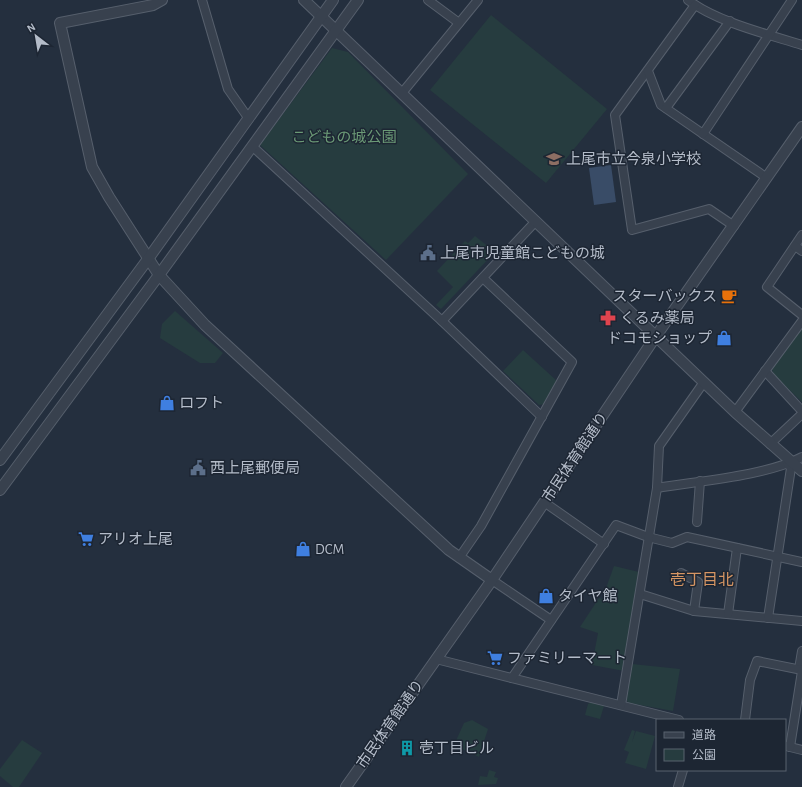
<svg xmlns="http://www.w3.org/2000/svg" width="802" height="787" viewBox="0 0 802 787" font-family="'Alegreya Sans','Noto Sans JP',sans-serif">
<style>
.green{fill:#263c3f}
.water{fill:#394c67}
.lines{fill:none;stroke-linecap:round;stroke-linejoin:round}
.minor-casing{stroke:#565f6c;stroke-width:10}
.tertiary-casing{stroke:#565f6c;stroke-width:12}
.minor{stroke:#38414e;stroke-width:8}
.tertiary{stroke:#38414e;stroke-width:10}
.labels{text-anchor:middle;stroke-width:3;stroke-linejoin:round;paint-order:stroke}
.park-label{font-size:15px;fill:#6b9a76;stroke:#1d2633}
.poi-label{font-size:15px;fill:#b4bcc9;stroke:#1d2633;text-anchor:start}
.street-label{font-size:15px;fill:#b4bcc9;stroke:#1d2633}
.neighbourhood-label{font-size:16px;fill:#d59563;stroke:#1d2633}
</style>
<rect width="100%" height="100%" fill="#242f3e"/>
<g class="green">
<polygon points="491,15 607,109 546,183 430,90"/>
<polygon points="332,48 348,52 468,174 386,260 260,145"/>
<polygon points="475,236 495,252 441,309 436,305 453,287 437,271 465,241 468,243"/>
<polygon points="175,311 223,353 215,363 200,363 160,338 162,324"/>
<polygon points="802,327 802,402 773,374 772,368"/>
<polygon points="523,350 557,381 544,404 539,405 503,371"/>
<polygon points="614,566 639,572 624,671 592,665 598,633 580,627 599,598 602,599"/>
<polygon points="632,664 680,669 673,711 629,703 626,700"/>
<polygon points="592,702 604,706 600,719 585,715 588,704"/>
<polygon points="472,720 488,729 479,757 454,745 464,723"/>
<polygon points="632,730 635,731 632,742 636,731 655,736 646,769 625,763 629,752 624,750"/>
<polygon points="22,740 42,753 19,787 13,787 0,776 0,769"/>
<polygon points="489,770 496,772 494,777 498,778 496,784 478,785 480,776 487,777"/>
</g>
<polygon class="water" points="611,165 616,202 594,205 589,168"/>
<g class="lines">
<defs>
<g id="minor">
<polyline points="202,0 228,89 249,119"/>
<polyline points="428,0 459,23"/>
<path d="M688,0C717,22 767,34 802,45"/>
<polyline points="695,5 615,115 632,230 709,209 734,226"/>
<polyline points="648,71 661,105 767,178"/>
<polyline points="402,93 478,0"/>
<polyline points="666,108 730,21"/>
<polyline points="703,134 792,0"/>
<polyline points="252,146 442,321 542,417"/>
<polyline points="802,235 767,287 802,315"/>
<polyline points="795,246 802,251"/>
<polyline points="442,321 536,221"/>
<polyline points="765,371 802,411"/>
<polyline points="735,412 802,321"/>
<polyline points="770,444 802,414"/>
<path d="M657,488C699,481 766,476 802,457"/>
<polyline points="544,502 604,544"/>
<polyline points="697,522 700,481"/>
<polyline points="459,558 481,526 572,362 483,278"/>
<polyline points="681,573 698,582 694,611"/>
<polyline points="492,580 551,620"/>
<polyline points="640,594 694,611 802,621"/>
<polyline points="728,614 737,548"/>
<polyline points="768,618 791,468 788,464"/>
<polyline points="436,659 679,720"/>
<polyline points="799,669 802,651"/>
<polyline points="512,678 616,525 648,537 672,543 687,537 802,562"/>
<polyline points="621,705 657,488 659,446 704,382"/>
<polyline points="745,720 750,680 757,661 802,670"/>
<polyline points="786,746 802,750"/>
<polyline points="790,747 802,671"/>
<polyline points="678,787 683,770"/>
</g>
<g id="tertiary">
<polyline points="162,0 153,5 60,23 92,167 109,197 159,275 205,325 449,550 492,580"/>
<polyline points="304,0 735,412 802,471"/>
<polyline points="0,460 148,259 333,0"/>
<polyline points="0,490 159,275 358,0"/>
<polyline points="346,787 492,580 656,336 802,127"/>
</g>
</defs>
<use href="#minor" class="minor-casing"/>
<use href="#tertiary" class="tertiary-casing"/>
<use href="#minor" class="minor"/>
<use href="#tertiary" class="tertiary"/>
</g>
<defs>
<symbol id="school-bare" viewBox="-9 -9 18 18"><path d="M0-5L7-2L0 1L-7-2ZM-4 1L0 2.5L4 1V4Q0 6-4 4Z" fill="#8d6e63" stroke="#1d2633" stroke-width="2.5" paint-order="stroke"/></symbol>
<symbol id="civic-bare" viewBox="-9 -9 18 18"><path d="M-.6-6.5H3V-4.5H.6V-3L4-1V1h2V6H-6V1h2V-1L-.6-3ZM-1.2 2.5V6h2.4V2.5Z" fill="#5c6f8a" stroke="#1d2633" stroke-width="2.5" paint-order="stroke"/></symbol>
<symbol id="cafe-bare" viewBox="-9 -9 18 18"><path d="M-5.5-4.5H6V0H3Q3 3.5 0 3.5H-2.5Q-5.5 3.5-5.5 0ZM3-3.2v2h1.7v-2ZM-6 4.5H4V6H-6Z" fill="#e8710a" stroke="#1d2633" stroke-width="2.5" paint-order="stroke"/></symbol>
<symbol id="pharmacy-bare" viewBox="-9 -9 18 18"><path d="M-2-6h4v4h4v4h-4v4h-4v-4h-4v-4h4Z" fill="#e0444e" stroke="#1d2633" stroke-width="2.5" paint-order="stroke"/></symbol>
<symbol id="shop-bare" viewBox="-9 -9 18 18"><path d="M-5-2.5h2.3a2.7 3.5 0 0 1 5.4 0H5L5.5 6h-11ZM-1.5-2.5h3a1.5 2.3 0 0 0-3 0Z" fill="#3f7fe0" stroke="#1d2633" stroke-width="2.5" paint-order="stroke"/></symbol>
<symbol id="supermarket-bare" viewBox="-9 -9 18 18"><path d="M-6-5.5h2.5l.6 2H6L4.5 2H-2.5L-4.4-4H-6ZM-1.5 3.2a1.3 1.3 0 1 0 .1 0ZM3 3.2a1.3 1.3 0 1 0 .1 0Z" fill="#3f7fe0" stroke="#1d2633" stroke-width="2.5" paint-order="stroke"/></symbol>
<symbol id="building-bare" viewBox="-9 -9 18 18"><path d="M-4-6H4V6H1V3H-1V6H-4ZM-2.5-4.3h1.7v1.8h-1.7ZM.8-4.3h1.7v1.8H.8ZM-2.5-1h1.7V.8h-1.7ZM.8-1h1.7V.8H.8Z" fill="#0f9aa8" stroke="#1d2633" stroke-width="2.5" paint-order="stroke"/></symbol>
</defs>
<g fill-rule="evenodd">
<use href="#school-bare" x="543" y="148" width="22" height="22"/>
<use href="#civic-bare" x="417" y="242" width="22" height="22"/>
<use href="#cafe-bare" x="718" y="285" width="22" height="22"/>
<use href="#pharmacy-bare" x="597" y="307" width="22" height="22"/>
<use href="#shop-bare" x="713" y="327" width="22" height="22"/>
<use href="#shop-bare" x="156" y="392" width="22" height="22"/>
<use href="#civic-bare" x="187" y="457" width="22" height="22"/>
<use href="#supermarket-bare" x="75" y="528" width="22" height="22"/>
<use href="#shop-bare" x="292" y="538" width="22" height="22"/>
<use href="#shop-bare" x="535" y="585" width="22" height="22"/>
<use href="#supermarket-bare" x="484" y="647" width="22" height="22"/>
<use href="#building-bare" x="396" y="737" width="22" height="22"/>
</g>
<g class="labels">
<g class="park-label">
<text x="344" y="142">こどもの城公園</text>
</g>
<g class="poi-label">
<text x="566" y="164">上尾市立今泉小学校</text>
<text x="440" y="258">上尾市児童館こどもの城</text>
<text x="717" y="301" text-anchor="end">スターバックス</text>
<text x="620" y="323">くるみ薬局</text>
<text x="712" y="343" text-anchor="end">ドコモショップ</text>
<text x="179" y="408">ロフト</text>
<text x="210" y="473">西上尾郵便局</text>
<text x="98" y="544">アリオ上尾</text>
<text x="315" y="554">DCM</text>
<text x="558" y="601">タイヤ館</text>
<text x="507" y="663">ファミリーマート</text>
<text x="419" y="753">壱丁目ビル</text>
</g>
<g class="street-label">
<text transform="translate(575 457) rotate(-56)" y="5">市民体育館通り</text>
<text transform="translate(390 724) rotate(-55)" y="5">市民体育館通り</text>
</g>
<g class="neighbourhood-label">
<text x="702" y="585">壱丁目北</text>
</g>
</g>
<rect x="656" y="719" width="130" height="52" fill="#1d2633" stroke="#59626f"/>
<rect x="664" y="732" width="20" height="6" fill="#38414e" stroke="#59626f"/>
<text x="692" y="739" font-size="12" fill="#b4bcc9">道路</text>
<rect x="664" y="749" width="20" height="12" fill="#263c3f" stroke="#59626f"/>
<text x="692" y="759" font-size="12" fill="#b4bcc9">公園</text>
<g transform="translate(36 36) rotate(329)" stroke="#1d2633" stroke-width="3" paint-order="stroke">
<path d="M0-3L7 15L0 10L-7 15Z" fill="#b4bcc9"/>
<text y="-6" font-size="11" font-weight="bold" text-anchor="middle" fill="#b4bcc9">N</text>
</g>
</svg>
